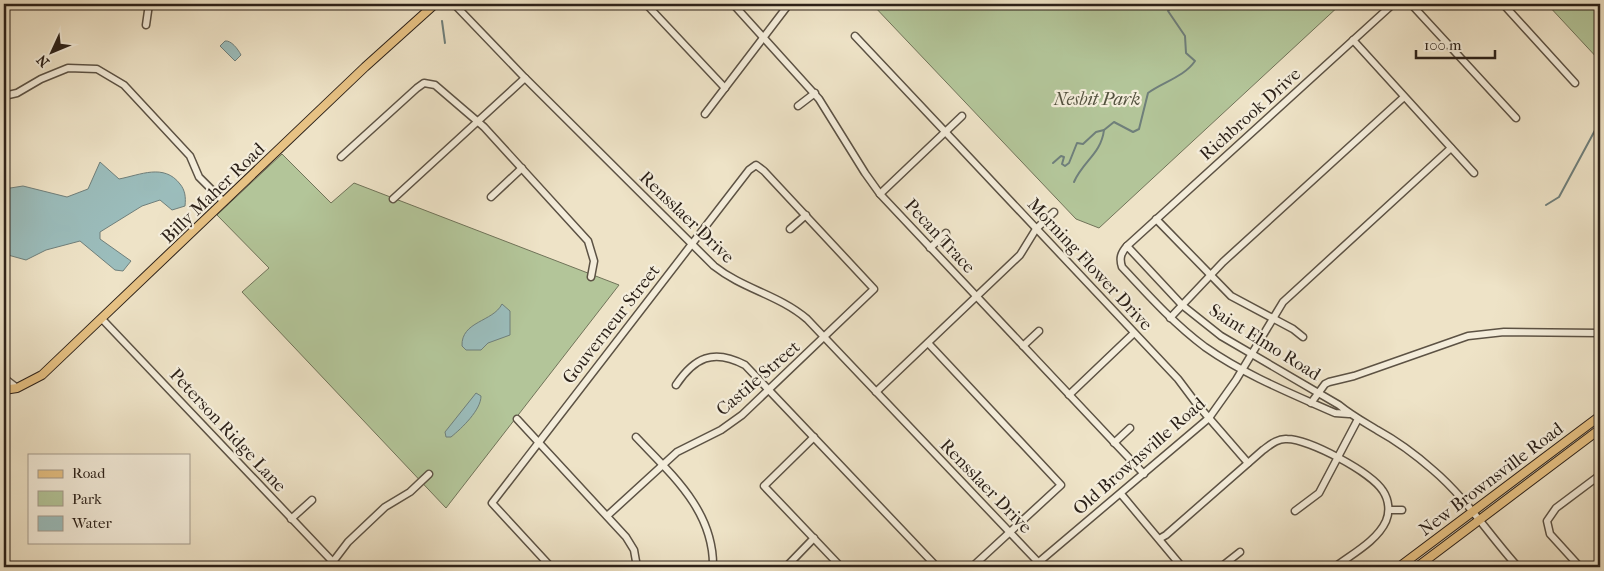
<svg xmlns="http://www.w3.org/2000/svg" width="1604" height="571" viewBox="0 0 1604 571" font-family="'IM FELL French Canon',serif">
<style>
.green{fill:#b3c599;stroke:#707359}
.water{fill:#9bbdbc;stroke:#6f7f7b}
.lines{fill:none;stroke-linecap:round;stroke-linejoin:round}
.stream{stroke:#6f7f7b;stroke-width:2}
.minor-casing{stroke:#5c5244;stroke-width:9}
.major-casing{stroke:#2c2119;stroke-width:10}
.minor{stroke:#f4eddb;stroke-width:6}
.major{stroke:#e7c284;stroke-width:8}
.labels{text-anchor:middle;stroke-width:4.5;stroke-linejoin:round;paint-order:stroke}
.park-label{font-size:18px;font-style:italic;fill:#54523f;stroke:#f4eddb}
.street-label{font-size:18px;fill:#2c2119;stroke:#f4eddb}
</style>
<rect width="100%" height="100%" fill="#eee3c7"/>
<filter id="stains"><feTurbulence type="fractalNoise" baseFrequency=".004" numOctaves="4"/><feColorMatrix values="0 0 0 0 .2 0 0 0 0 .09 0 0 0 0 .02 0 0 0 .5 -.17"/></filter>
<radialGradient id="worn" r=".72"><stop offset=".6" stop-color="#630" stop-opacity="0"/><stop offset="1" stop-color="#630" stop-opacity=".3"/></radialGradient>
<g class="green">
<polygon points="872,4 1341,4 1099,228 1076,219"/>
<polygon points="1547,4 1600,4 1600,61"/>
<polygon points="282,154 331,203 354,183 619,285 446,508 242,292 269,268 217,215"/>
</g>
<g class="water">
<path d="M225,41C231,40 238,49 241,55L235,61L220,46Z"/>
<path d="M100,162L119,179C140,175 164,163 180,184C185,190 186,197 185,206L172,210L160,200L142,206L100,232V239L131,261L123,271L115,270L80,241L46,250L26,260L8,255L4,258V189L23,186L67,197L88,189Z"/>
<path d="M502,304L510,311V335L488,343L481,350H466L462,346C461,321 493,322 502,304Z"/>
<path d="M476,393L481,396C481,410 462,428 451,437H446L445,432Z"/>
</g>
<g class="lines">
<g class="stream">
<polyline points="442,21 445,43"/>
<polyline points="1053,163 1061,156 1064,157 1062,164 1065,166 1069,163 1077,143 1083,144 1096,132 1104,130"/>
<path d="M1074,182C1083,161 1101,154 1104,130L1114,122L1133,132L1139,129L1148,93C1163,82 1184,77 1195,61L1186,53L1185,36L1168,11L1172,7L1185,4"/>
<polyline points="1546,205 1559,197 1600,121"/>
</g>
<defs>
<g id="minor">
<path d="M454,4L525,78L714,266C743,289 779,295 807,319L1038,562"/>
<polyline points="646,4 725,88"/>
<polyline points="733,4 819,99 865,173 880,194 1144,474"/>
<polyline points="1411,4 1516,118"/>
<polyline points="1503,4 1575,83"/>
<polyline points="146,25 149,4"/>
<polyline points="855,36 1178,379 1196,403 1248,463"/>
<polyline points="1353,40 1474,173"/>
<polyline points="4,96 17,93 41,79 68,68 97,69 124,85 190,156 199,177 224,202"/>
<polyline points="798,106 815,93"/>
<polyline points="705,114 789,4"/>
<polyline points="341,157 417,88 424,83 435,85 484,127 588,241 594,261 591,277"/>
<polyline points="880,194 962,116"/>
<polyline points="491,197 522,168"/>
<polyline points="393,199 525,78"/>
<polyline points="1156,219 1231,296 1293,329 1303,337"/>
<polyline points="790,229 806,215"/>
<polyline points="1127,246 1393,4"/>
<polyline points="930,248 946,233"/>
<polyline points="1170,318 1223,262 1404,97"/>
<polyline points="102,319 333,562"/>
<polyline points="928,343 1061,485 972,567"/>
<polyline points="1023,346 1039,331"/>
<polyline points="4,378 17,388"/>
<path d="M676,385C694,358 713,348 745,365L937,567"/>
<polyline points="876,392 1020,255 1036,229 1054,212"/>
<polyline points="1069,395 1134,333"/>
<polyline points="1311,403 1325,384 1329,382 1354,376 1468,336 1504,332 1600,333"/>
<path d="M1349,414L1335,413C1290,393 1245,375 1205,347C1174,324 1148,295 1122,267C1119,258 1121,253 1127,246L1182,305L1221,336L1339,405C1351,415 1364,422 1377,430C1397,441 1416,455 1433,470C1466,498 1489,535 1518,567"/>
<polyline points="517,419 626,537 634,550 637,567"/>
<path d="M636,437C672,475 714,511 713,567"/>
<polyline points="814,437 764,486 841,567"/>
<polyline points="1114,443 1130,428"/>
<polyline points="1121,494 1182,567"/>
<polyline points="1389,510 1402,510"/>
<polyline points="1295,511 1319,493 1358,419"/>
<polyline points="291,519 312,500"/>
<path d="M1159,539L1166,535L1263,450C1270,445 1278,438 1287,439C1309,439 1371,472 1383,491C1389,500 1390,512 1386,521C1377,541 1352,554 1335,567"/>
<polyline points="329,567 348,542 385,507 410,492 429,474"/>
<polyline points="551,567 492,503 749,170 756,165 764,171 874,289 742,415 721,430 677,452 607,516"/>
<polyline points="786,567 814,538"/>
<polyline points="1033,567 1209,418 1236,380 1283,302 1451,148"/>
<polyline points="1221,567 1240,552"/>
<polyline points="1580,567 1550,534 1547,521 1556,508 1600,475"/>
</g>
<g id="major">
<polyline points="4,390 17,388 42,375 365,67 435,4"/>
<polyline points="1399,567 1600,416"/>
<polyline points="1417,567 1600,429"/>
</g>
</defs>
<use href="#minor" class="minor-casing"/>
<use href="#major" class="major-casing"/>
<use href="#minor" class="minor"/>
<use href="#major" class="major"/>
</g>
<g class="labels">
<g class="park-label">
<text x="1097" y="105">Nesbit Park</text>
</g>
<g class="street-label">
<text transform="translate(1250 114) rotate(-42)" y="6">Richbrook Drive</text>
<text transform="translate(213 193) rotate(-44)" y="6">Billy Maher Road</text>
<text transform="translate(687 217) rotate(44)" y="6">Rensslaer Drive</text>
<text transform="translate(940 236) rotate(47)" y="6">Pecan Trace</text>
<text transform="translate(1090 264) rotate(47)" y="6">Morning Flower Drive</text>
<text transform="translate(611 324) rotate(-52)" y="6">Gouverneur Street</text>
<text transform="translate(1265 342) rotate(32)" y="6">Saint Elmo Road</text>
<text transform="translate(758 378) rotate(-41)" y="6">Castile Street</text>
<text transform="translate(228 430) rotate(47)" y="6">Peterson Ridge Lane</text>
<text transform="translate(1139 456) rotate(-41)" y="6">Old Brownsville Road</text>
<text transform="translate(1491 479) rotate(-37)" y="6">New Brownsville Road</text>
<text transform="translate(986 486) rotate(46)" y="6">Rensslaer Drive</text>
</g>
</g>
<rect width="1604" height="571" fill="none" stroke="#eee3c7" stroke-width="20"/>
<rect x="5" y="5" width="1594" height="561" fill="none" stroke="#2c2119" stroke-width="2.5"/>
<rect x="10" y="10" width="1584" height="551" fill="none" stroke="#2c2119"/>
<rect x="28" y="454" width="162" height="90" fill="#f4eddb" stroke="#a49b8d"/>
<rect x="38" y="470" width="25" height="8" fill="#e7c284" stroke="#a49b8d"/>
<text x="72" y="478" font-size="15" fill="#2c2119">Road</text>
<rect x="38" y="491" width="25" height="15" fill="#b3c599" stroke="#a49b8d"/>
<text x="72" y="504" font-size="15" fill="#2c2119">Park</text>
<rect x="38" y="516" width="25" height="15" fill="#9bbdbc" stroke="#a49b8d"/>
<text x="72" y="528" font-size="15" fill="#2c2119">Water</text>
<g transform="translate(52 52) rotate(226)" stroke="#f4eddb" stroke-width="4" paint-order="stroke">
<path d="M0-4L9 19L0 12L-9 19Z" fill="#2c2119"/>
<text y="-8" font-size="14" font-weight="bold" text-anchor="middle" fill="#2c2119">N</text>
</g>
<path d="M1416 50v8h79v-8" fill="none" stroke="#2c2119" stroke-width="2.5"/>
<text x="1424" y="50" font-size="15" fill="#2c2119" stroke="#f4eddb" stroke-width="4" paint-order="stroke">100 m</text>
<rect width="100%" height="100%" filter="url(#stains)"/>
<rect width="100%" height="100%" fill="url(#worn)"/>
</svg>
